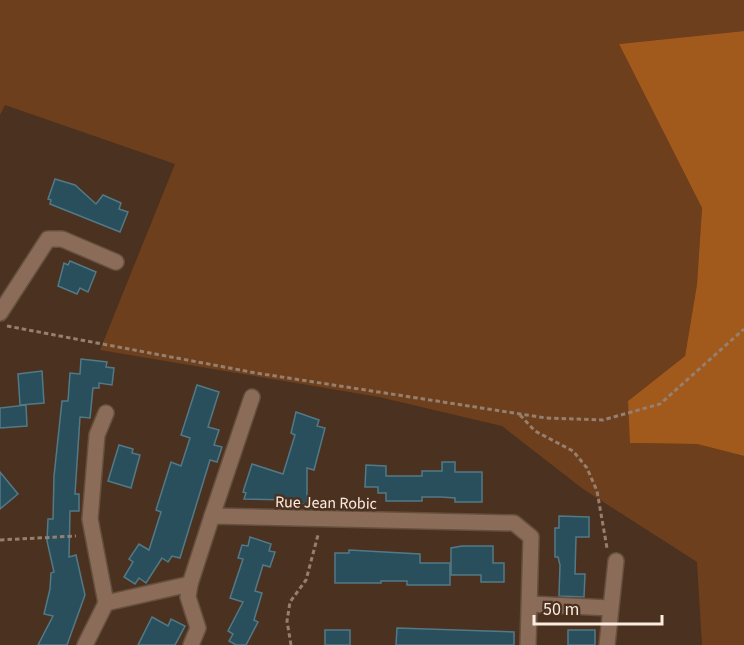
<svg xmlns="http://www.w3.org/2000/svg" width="744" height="645" viewBox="0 0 744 645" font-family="'Source Sans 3',sans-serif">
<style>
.green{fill:#6d3f1c}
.forest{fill:#a2591c}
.building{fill:#294f5c;stroke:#537987;stroke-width:1.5}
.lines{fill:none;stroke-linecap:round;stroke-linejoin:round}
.minor-casing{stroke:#654f3e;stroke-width:18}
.path{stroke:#957f6f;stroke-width:3;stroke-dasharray:4.5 3;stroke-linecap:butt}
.minor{stroke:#8a6c58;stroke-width:15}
.labels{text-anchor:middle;stroke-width:5;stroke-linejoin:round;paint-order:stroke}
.street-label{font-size:16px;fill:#fcebdf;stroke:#4b311f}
</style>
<rect width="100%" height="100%" fill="#4b311f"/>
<polygon class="green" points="0,0 744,0 744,31 619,44 702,208 697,284 685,356 628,401 631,443 697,444 744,456 744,645 702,645 697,562 583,489 502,426 379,397 100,350 175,164 5,105 0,115"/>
<polygon class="forest" points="744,31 744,456 697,444 630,443 628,401 685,356 697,284 702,208 619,44"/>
<g class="building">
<polygon points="55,179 75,185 96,204 103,195 121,203 119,209 128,212 120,232 50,204 51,200 48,199"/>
<polygon points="70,261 96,272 88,292 80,288 77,294 58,286 64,263 68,265"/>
<polygon points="81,359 107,362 106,367 114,368 112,385 99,383 99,388 93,388 90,418 80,417 75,494 79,494 79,511 70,511 69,557 76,555 85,595 67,645 38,645 53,616 44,614 50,589 51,573 54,572 47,541 48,519 53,519 54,476 62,401 68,401 70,373 80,374"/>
<polygon points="42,371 44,403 20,405 18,374"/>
<polygon points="197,385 219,392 208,427 219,430 214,445 222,447 217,462 210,460 180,558 172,556 168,562 162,558 146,583 139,578 135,584 124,577 133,562 129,559 139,544 149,550 161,512 156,510 171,462 181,466 190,438 181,435"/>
<polygon points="26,405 27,426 0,428 0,408"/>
<polygon points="296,412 319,420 317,426 325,428 314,470 307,468 307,504 289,504 289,500 244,499 246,493 243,492 252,464 283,474 295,435 291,433"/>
<polygon points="119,445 133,449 132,453 140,455 131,488 108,481"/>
<polygon points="442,462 455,462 455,472 482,472 482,502 455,502 455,498 441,497 422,497 422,501 386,501 386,493 378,493 378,487 365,487 366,465 386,466 386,476 422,476 422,471 442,471"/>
<polygon points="0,472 18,494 0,509"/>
<polygon points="559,516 589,517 589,537 576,537 575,574 585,574 584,597 559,596 560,565 558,557 555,557 555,528 559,528"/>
<polygon points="250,537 271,544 269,551 275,552 270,567 263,565 255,591 262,593 254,620 258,622 246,645 236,645 229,641 233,634 228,631 243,602 230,598 243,559 238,558 242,545 248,546"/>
<polygon points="462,546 493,546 493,563 504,563 504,582 481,582 481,575 451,575 451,548"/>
<polygon points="349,550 420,554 420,563 450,563 450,585 407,585 407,581 381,581 381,583 335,583 335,553 349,553"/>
<polygon points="152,617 168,626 171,619 185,626 175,645 138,645"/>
<polygon points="397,628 514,632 514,645 396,645"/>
<rect x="325" y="630" width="25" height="15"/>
<rect x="568" y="630" width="27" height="15"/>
</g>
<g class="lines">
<defs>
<g id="minor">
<polyline points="0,313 48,239 62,239 116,262"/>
<polyline points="106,413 97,435 90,519 106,603"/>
<polyline points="212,516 252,397"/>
<polyline points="190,584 188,597 198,628 191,645"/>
<polyline points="530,604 610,608"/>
<polyline points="85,645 106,603 190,584 212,516 514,523 531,537 528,645"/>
<polyline points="607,645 616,561"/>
</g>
</defs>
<use href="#minor" class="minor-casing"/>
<g class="path">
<polyline points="7,326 256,373 546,418 603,420 660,404 744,329"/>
<polyline points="520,415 535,431 573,451 587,468 597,491 607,548"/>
<polyline points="0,540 76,536"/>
<polyline points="291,645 287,621 290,602 306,580 318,535"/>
</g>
<use href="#minor" class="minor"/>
</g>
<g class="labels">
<g class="street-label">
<text transform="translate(326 502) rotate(1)" y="6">Rue Jean Robic</text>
</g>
</g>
<path d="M534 615v9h128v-9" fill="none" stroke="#fcebdf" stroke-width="3"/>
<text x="543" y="615" font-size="18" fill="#fcebdf" stroke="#4b311f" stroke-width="4.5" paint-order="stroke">50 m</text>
</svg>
